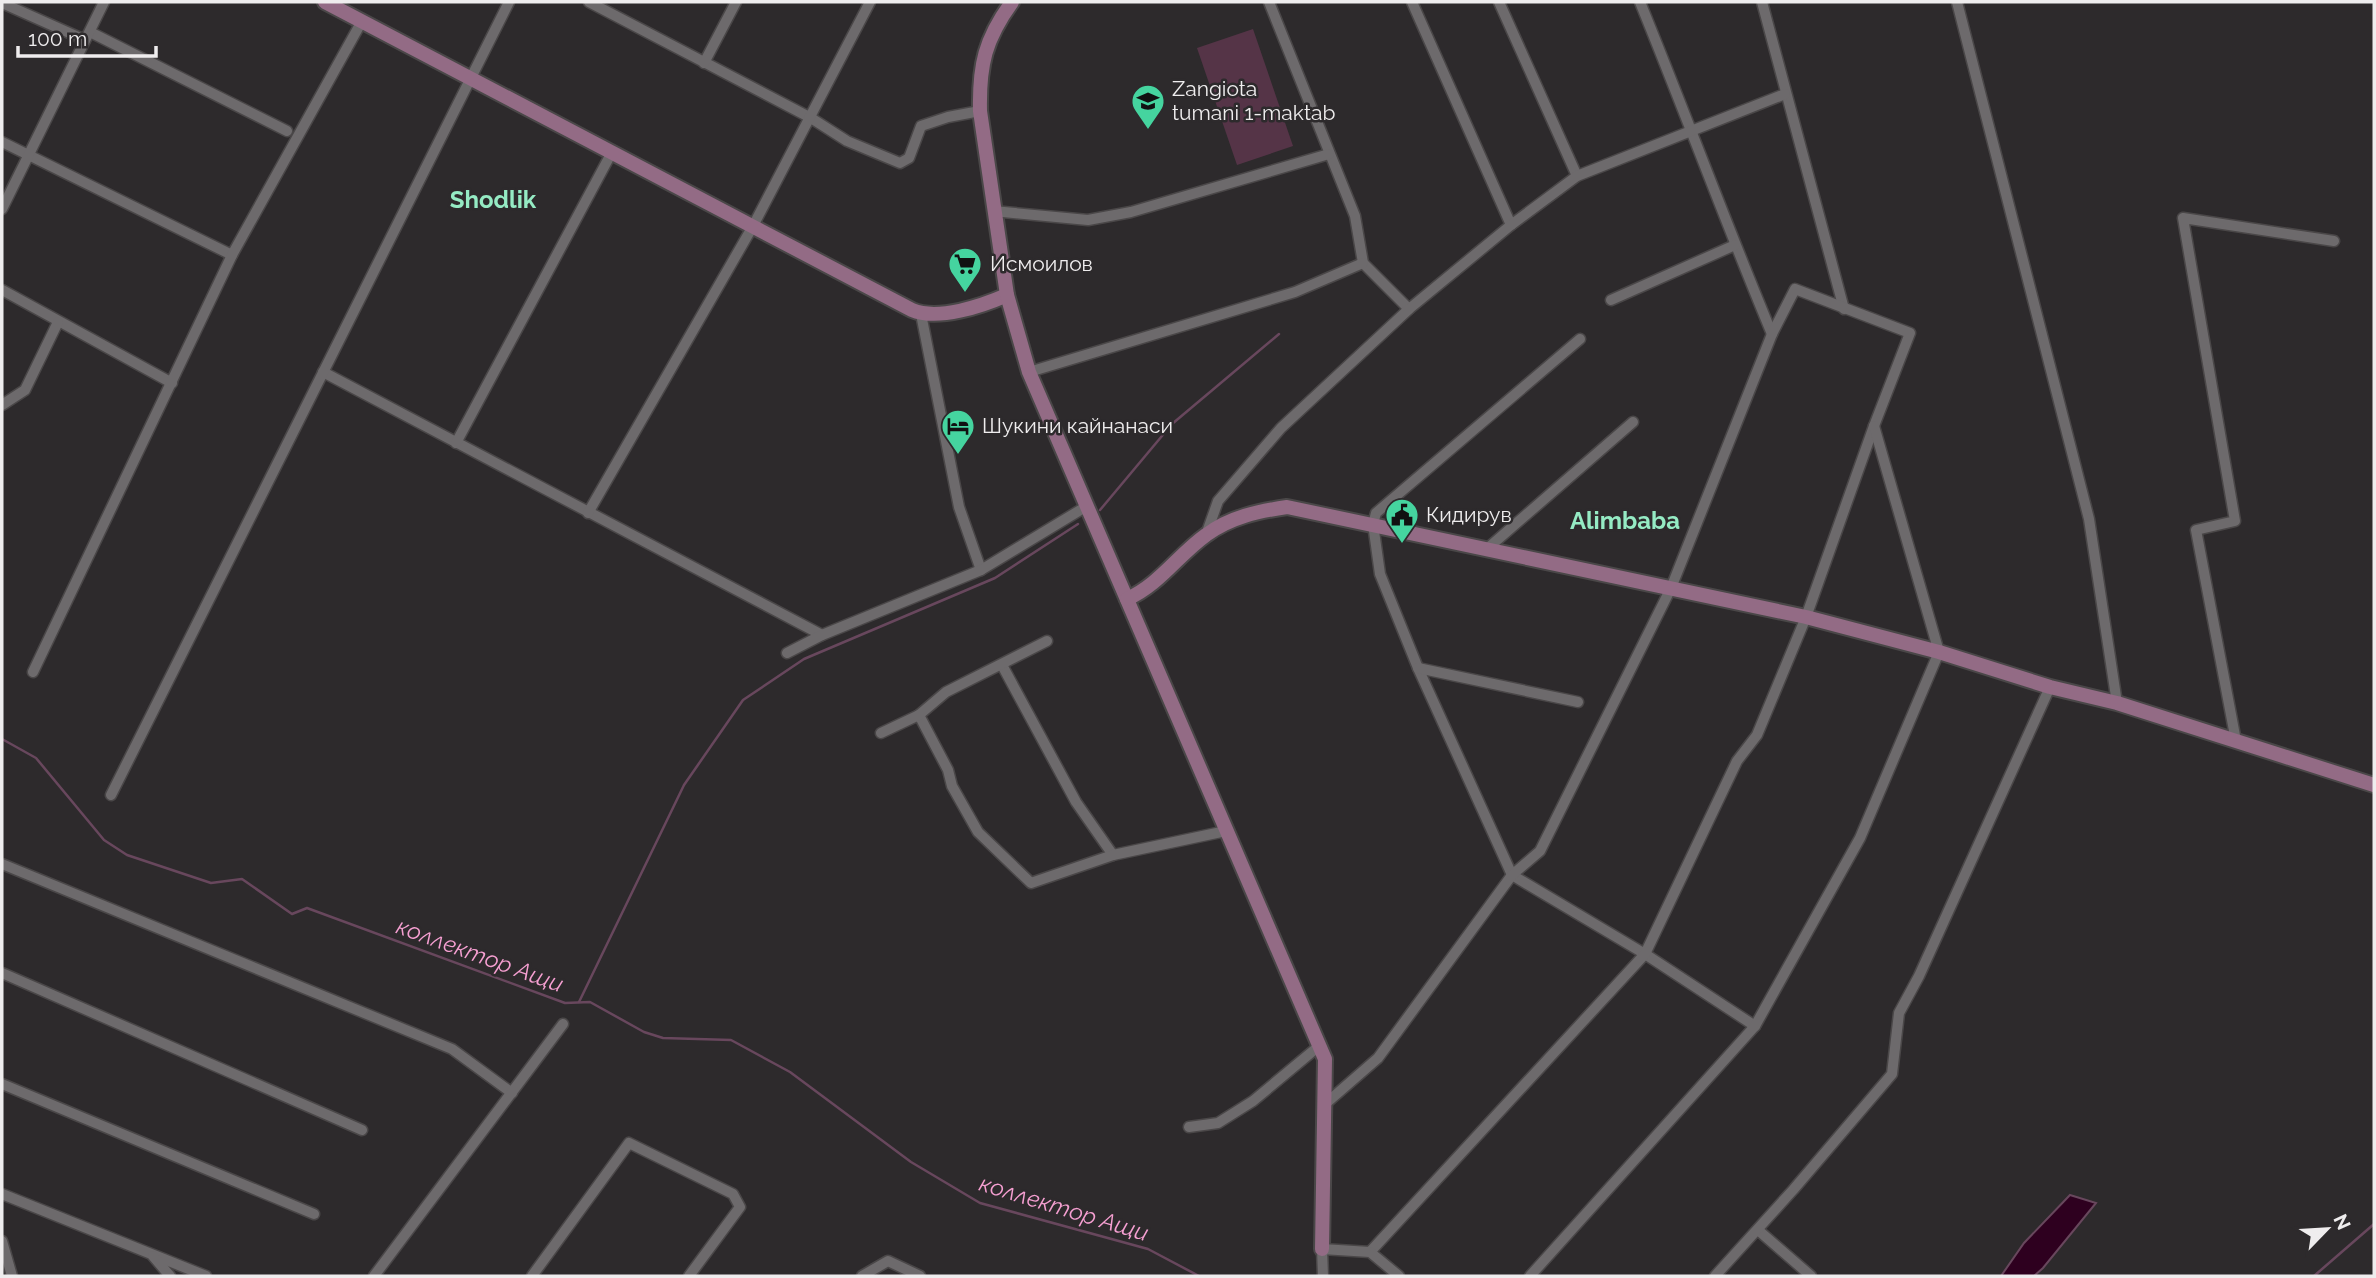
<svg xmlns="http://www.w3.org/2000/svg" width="2376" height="1278" viewBox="0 0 2376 1278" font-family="Raleway,sans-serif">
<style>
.green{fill:#553447}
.water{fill:#2e001f;stroke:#68475d;stroke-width:2}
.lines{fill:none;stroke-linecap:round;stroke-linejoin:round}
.stream{stroke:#68475d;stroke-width:2.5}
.street-casing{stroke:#4a4748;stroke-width:13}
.secondary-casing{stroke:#4a4748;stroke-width:18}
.street{stroke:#6d6a6c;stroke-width:10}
.secondary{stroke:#936b85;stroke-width:14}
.labels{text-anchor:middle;stroke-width:5;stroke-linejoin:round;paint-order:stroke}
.poi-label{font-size:21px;fill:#efedee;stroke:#2d2a2c;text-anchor:start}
.water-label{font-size:23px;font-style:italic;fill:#f59fd1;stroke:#2d2a2c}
.quarter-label{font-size:24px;font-weight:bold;fill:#95ebc4;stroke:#2d2a2c}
</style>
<rect width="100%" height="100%" fill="#2d2a2c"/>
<polygon class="green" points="1253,29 1293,146 1237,165 1197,48"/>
<polygon class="water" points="2070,1195 2096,1203 2043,1268 2034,1276 2001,1276 2024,1243"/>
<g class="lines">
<g class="stream">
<polyline points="1100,510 1172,424 1279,334"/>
<polyline points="2,739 36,758 104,840 127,855 211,883 242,879 292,914 307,908 565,1003 590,1002 644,1032 663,1038 731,1040 790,1072 911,1162 980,1203 1148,1249 1199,1276"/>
<polyline points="579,1002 684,785 743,700 804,659 995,578 1078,524"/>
<polyline points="2314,1276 2374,1224"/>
</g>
<defs>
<g id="street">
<polyline points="589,2 811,118 847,141 900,163 909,158 921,126 948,117 980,111"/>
<polyline points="1269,2 1355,216 1363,263 1409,309"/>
<polyline points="1412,2 1511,225"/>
<polyline points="1499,2 1577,176"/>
<path d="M1640,2C1685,112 1726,224 1772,334"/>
<polyline points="1762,2 1844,309"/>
<polyline points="1957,2 2089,519 2117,703"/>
<polyline points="2,3 85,40"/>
<polyline points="90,32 287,131"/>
<polyline points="704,63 736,2"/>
<polyline points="2,142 232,255"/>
<polyline points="2,209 104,2"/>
<polyline points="993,211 1088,220 1131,212 1329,154"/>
<polyline points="2,290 172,383"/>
<polyline points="1611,300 1735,245"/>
<polyline points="921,314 959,507 981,570"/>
<polyline points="1580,339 1376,513 1373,524 1380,574 1418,668 1512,875 1645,954 1755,1026"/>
<polyline points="323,372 822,635"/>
<polyline points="1029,372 1295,292 1363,263"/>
<polyline points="2,405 25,390 58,322"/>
<polyline points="456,443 612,152"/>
<polyline points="588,513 753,226 870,2"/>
<polyline points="1206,535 1218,501 1281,428 1409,309 1511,225 1577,176 1785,94"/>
<polyline points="1488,548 1633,422"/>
<polyline points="787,653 822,635 981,570 1087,506"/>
<polyline points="1002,665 1076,802 1113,855"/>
<polyline points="1418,668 1578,702"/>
<polyline points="33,672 232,255 362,21"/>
<polyline points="919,715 948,770 952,786 978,832 1031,883 1113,855 1226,831"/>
<polyline points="881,733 919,715 946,692 1047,641"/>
<polyline points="2236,741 2196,530 2235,521 2183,218 2334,241"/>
<polyline points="111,795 509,2"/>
<polyline points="2,864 452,1049 512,1093"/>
<polyline points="2,973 362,1130"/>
<polyline points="2,1084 314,1214"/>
<polyline points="1324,1105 1378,1058 1512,875 1540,851 1671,588 1772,334 1795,289 1910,333 1874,426 1806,617 1757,735 1737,761 1645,954 1370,1252"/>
<polyline points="1189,1127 1218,1123 1253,1101 1319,1046"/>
<polyline points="2,1194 206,1276"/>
<polyline points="1758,1230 1811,1276"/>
<polyline points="2,1241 12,1276"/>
<polyline points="153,1256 170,1276"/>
<polyline points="374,1276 563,1024"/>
<polyline points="532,1276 629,1143 733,1194 740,1207 689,1276"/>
<polyline points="862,1276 888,1261 920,1276"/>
<polyline points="1323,1276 1322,1249 1370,1252 1399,1276"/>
<polyline points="1530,1276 1755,1026 1860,838 1939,652 1874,426"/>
<polyline points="1715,1276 1793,1190 1892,1074 1899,1013 1919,976 2050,687"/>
</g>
<g id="secondary">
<path d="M325,2L912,310C938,321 982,306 1007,295"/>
<path d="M1012,2C985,39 979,65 980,111L1007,295L1029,372L1325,1059L1322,1249"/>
<path d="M1127,599C1159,585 1178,555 1206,535C1230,517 1259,511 1287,507L1806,617L1939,652L2050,687L2117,703L2374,785"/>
</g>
</defs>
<use href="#street" class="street-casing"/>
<use href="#secondary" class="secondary-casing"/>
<use href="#street" class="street"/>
<use href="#secondary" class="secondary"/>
</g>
<defs>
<symbol id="school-pin" viewBox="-11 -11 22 30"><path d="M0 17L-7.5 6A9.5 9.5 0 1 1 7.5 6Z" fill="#45d49f" stroke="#2d2a2c"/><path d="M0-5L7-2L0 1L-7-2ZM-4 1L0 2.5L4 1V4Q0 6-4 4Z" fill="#111"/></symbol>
<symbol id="supermarket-pin" viewBox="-11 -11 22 30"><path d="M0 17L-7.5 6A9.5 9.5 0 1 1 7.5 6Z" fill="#45d49f" stroke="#2d2a2c"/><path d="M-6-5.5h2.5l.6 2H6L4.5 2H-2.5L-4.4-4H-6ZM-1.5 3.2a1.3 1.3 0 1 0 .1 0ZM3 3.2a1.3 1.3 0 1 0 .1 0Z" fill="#111"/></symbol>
<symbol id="hotel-pin" viewBox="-11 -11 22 30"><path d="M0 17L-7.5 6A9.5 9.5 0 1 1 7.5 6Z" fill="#45d49f" stroke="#2d2a2c"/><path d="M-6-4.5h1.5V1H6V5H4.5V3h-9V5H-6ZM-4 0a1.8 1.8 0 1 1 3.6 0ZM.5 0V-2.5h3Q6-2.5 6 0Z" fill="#111"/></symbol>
<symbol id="civic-pin" viewBox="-11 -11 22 30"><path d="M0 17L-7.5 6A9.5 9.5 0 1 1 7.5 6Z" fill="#45d49f" stroke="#2d2a2c"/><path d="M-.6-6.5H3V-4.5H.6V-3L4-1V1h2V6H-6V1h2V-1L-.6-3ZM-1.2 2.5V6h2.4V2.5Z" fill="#111"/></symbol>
</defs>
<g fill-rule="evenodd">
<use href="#school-pin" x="1129" y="82" width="38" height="52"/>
<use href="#supermarket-pin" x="946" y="245" width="38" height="52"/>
<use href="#hotel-pin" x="939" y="407" width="38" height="52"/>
<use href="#civic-pin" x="1383" y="496" width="38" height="52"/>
</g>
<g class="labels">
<g class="poi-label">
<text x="1172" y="96">Zangiota<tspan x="1172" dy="24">tumani 1-maktab</tspan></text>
<text x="990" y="271">Исмоилов</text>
<text x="982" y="433">Шукини кайнанаси</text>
<text x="1426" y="522">Кидирув</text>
</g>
<g class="water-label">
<text transform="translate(480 955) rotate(20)" y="8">коллектор Ащи</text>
<text transform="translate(1064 1208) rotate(17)" y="8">коллектор Ащи</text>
</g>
<g class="quarter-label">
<text x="493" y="208">Shodlik</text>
<text x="1625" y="529">Alimbaba</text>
</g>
</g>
<rect width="2376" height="1278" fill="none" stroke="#efedee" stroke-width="7"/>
<g transform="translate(2327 1229) rotate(65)" stroke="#2d2a2c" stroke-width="5" paint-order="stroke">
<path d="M0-5L12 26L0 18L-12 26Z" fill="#efedee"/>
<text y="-10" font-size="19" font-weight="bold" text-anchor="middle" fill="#efedee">N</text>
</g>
<path d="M18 46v10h138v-10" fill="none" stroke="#efedee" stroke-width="3.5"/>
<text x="28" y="46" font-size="21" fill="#efedee" stroke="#2d2a2c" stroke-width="5" paint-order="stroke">100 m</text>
</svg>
